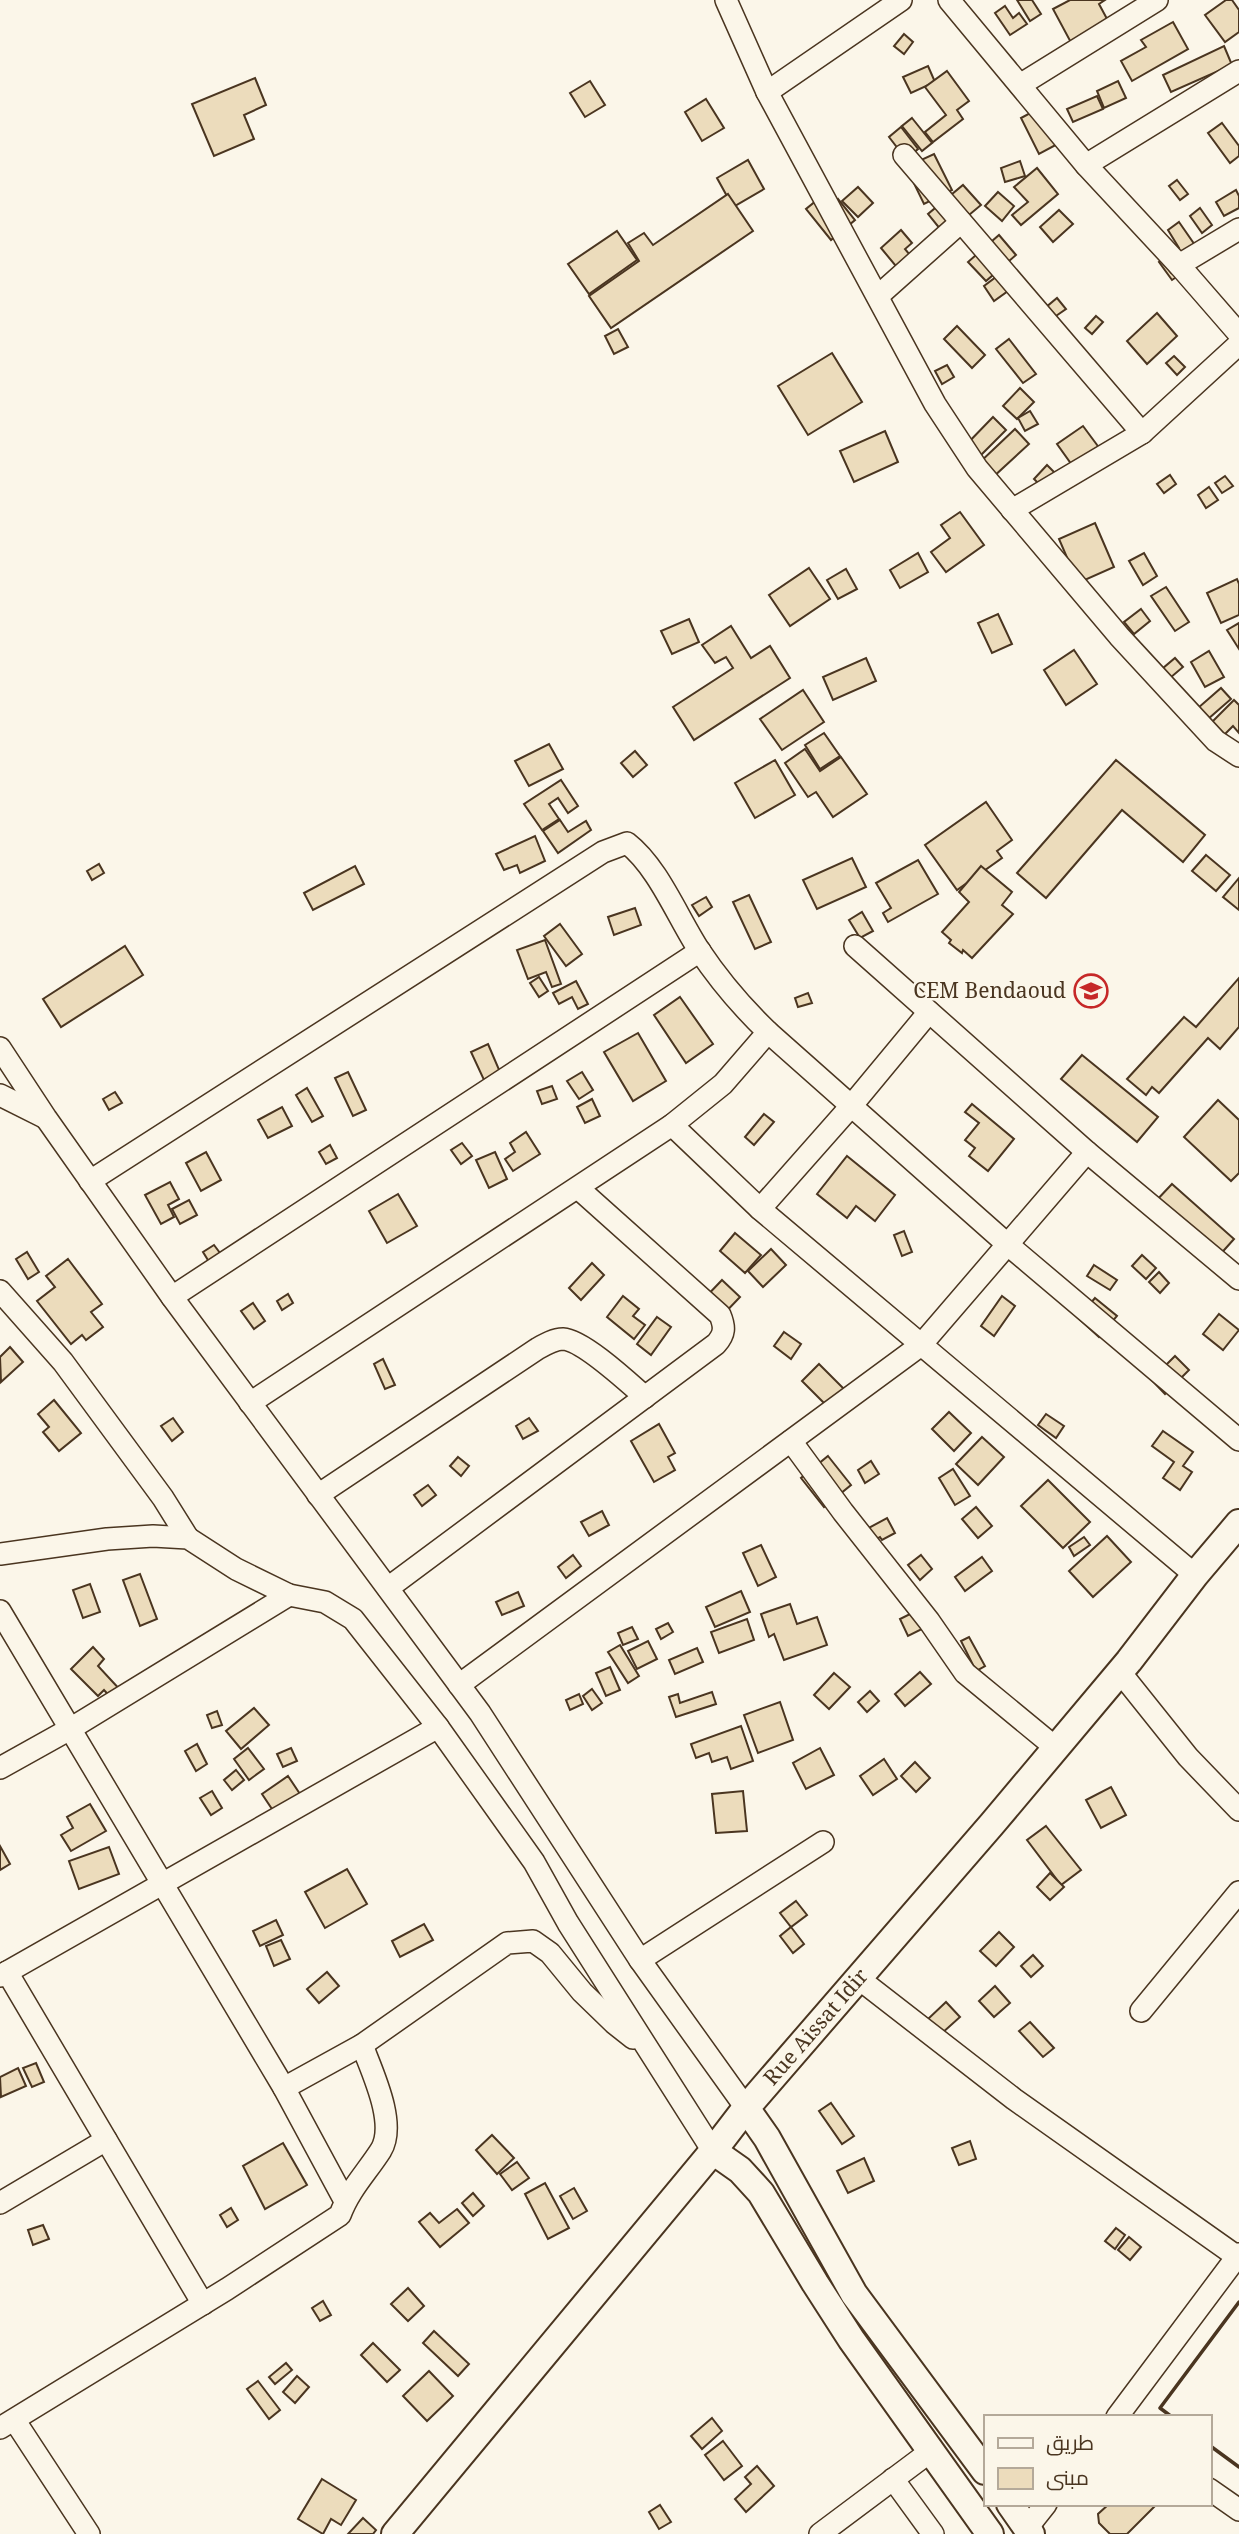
<svg xmlns="http://www.w3.org/2000/svg" width="1239" height="2534" viewBox="0 0 1239 2534" font-family="'Noto Serif',Cairo,serif">
<style>
.building{fill:#ecdcbc;stroke:#4a3520;stroke-width:2}
.lines{fill:none;stroke-linecap:round;stroke-linejoin:round}
.minor-casing{stroke:#4a3520;stroke-width:24}
.tertiary-casing{stroke:#4a3520;stroke-width:30}
.minor{stroke:#fbf6e9;stroke-width:21}
.tertiary{stroke:#fbf6e9;stroke-width:26}
.wall{stroke:#4a3520;stroke-width:3.5}
.labels{text-anchor:middle;stroke-width:5;stroke-linejoin:round;paint-order:stroke}
.poi-label{font-size:21px;fill:#4a3520;stroke:#fbf6e9;text-anchor:end}
.street-label{font-size:21px;fill:#4a3520;stroke:#fbf6e9}
</style>
<rect width="100%" height="100%" fill="#fbf6e9"/>
<g class="building">
<polygon points="1017,0 1032,0 1041,14 1030,21"/>
<polygon points="1070,0 1105,0 1099,4 1113,30 1075,50 1053,9"/>
<polygon points="1226,0 1232,0 1239,10 1239,32 1225,42 1205,15"/>
<polygon points="1005,6 1013,18 1019,13 1027,24 1010,35 995,13"/>
<polygon points="1173,22 1188,49 1132,81 1121,61 1146,47 1141,40"/>
<polygon points="904,34 913,42 904,54 894,46"/>
<polygon points="1224,46 1232,65 1171,92 1163,75"/>
<polygon points="928,66 935,82 911,93 903,77"/>
<polygon points="947,71 969,101 957,110 963,119 933,142 925,132 946,115 925,87"/>
<polygon points="255,78 266,105 244,115 254,139 214,156 192,104"/>
<polygon points="590,81 605,105 585,117 570,93"/>
<polygon points="1118,81 1126,98 1104,108 1097,91"/>
<polygon points="1097,96 1103,109 1073,122 1067,109"/>
<polygon points="706,99 724,128 702,141 685,112"/>
<polygon points="1047,104 1065,140 1039,154 1021,118"/>
<polygon points="912,118 932,143 922,151 902,126"/>
<polygon points="1222,123 1239,146 1239,156 1230,163 1208,133"/>
<polygon points="901,127 918,149 906,159 889,137"/>
<polygon points="934,154 952,190 924,204 906,167"/>
<polygon points="748,160 764,189 733,207 717,178"/>
<polygon points="1020,161 1025,176 1005,182 1001,168"/>
<polygon points="1037,168 1058,194 1021,225 1012,215 1028,202 1014,187"/>
<polygon points="1177,180 1188,194 1180,200 1169,186"/>
<polygon points="963,185 981,205 945,235 928,214"/>
<polygon points="858,187 873,203 858,217 842,201"/>
<polygon points="1236,190 1239,196 1239,208 1224,216 1216,202"/>
<polygon points="998,192 1014,206 1002,221 985,206"/>
<polygon points="728,194 753,231 611,328 589,296 639,261 628,243 644,233 653,245"/>
<polygon points="822,196 830,206 838,199 855,220 831,240 806,209"/>
<polygon points="1200,208 1212,225 1202,233 1190,216"/>
<polygon points="1059,210 1073,224 1053,242 1040,227"/>
<polygon points="1179,222 1197,248 1194,265 1172,280 1159,262 1179,248 1168,230"/>
<polygon points="901,230 912,243 905,249 919,266 905,277 881,248"/>
<polygon points="617,231 637,260 589,294 568,264"/>
<polygon points="999,235 1016,255 986,281 968,262"/>
<polygon points="1004,271 1015,286 994,301 984,286"/>
<polygon points="1057,298 1066,309 1053,318 1045,308"/>
<polygon points="1157,313 1177,336 1147,364 1127,341"/>
<polygon points="1096,316 1103,322 1092,334 1085,328"/>
<polygon points="957,326 985,355 972,368 944,339"/>
<polygon points="618,329 628,347 614,354 605,336"/>
<polygon points="1009,339 1036,374 1023,383 996,349"/>
<polygon points="832,353 862,402 808,435 778,386"/>
<polygon points="1174,356 1185,367 1177,375 1166,363"/>
<polygon points="947,365 954,377 942,384 935,371"/>
<polygon points="1020,388 1034,402 1017,419 1003,406"/>
<polygon points="1030,411 1038,424 1025,431 1018,418"/>
<polygon points="993,417 1006,430 975,461 962,449"/>
<polygon points="1083,426 1103,453 1077,472 1057,444"/>
<polygon points="1015,429 1029,444 992,478 978,464"/>
<polygon points="885,431 898,462 854,482 840,451"/>
<polygon points="1047,465 1063,481 1050,495 1034,479"/>
<polygon points="1170,475 1176,484 1164,493 1157,484"/>
<polygon points="1225,476 1233,486 1222,493 1215,483"/>
<polygon points="1209,487 1218,500 1206,508 1198,495"/>
<polygon points="960,512 984,545 946,572 931,552 950,538 941,525"/>
<polygon points="1095,523 1114,567 1078,583 1059,539"/>
<polygon points="918,553 928,572 900,588 890,570"/>
<polygon points="1144,553 1157,576 1143,585 1129,561"/>
<polygon points="809,568 830,599 790,626 769,595"/>
<polygon points="846,569 857,589 838,599 827,580"/>
<polygon points="1237,579 1239,584 1239,615 1221,623 1207,593"/>
<polygon points="1166,587 1189,622 1175,631 1151,596"/>
<polygon points="1141,609 1150,621 1134,634 1124,622"/>
<polygon points="998,614 1012,644 992,653 978,623"/>
<polygon points="689,619 699,642 672,654 661,631"/>
<polygon points="1239,623 1239,649 1227,630"/>
<polygon points="731,626 751,658 770,646 790,678 694,740 673,707 733,668 726,657 715,663 702,645"/>
<polygon points="1074,650 1097,684 1066,705 1044,670"/>
<polygon points="1209,651 1224,677 1205,687 1191,662"/>
<polygon points="866,658 876,681 833,700 823,677"/>
<polygon points="1175,658 1183,667 1157,689 1156,674"/>
<polygon points="1221,688 1231,699 1208,719 1198,708"/>
<polygon points="803,690 824,722 782,750 760,719"/>
<polygon points="1234,700 1239,705 1239,733 1233,726 1222,737 1209,725"/>
<polygon points="824,733 840,756 820,769 805,745"/>
<polygon points="549,744 563,769 529,786 515,761"/>
<polygon points="805,749 820,771 841,757 867,794 833,817 816,792 808,797 785,763"/>
<polygon points="635,751 647,765 633,777 621,763"/>
<polygon points="775,760 795,795 755,818 735,783"/>
<polygon points="1116,760 1205,835 1183,862 1122,810 1046,898 1017,873"/>
<polygon points="561,780 578,806 568,813 558,798 549,804 559,819 542,830 524,804"/>
<polygon points="986,802 1012,840 997,851 1002,858 957,890 925,845"/>
<polygon points="560,820 568,832 586,821 591,830 558,853 543,831"/>
<polygon points="535,836 545,861 520,873 517,865 504,870 496,854"/>
<polygon points="1206,855 1230,875 1216,891 1192,871"/>
<polygon points="852,858 866,887 817,909 803,880"/>
<polygon points="918,860 938,894 888,922 883,913 891,908 876,883"/>
<polygon points="99,864 104,873 92,880 87,871"/>
<polygon points="355,866 364,884 313,910 304,893"/>
<polygon points="981,866 1012,892 1002,905 1013,914 972,958 963,950 962,953 949,943 951,940 942,932 969,902 959,892"/>
<polygon points="1239,878 1239,910 1223,897"/>
<polygon points="749,895 771,942 755,949 733,902"/>
<polygon points="706,897 712,907 699,916 692,905"/>
<polygon points="635,908 641,925 614,935 608,917"/>
<polygon points="862,912 873,931 860,938 849,920"/>
<polygon points="560,924 582,954 566,966 544,936"/>
<polygon points="545,940 561,984 552,987 546,972 528,979 517,950"/>
<polygon points="125,946 143,975 61,1027 43,999"/>
<polygon points="539,977 548,991 539,997 530,983"/>
<polygon points="1239,978 1239,1027 1220,1049 1208,1038 1159,1093 1152,1087 1146,1095 1127,1079 1184,1017 1196,1027"/>
<polygon points="576,981 588,1004 578,1009 572,997 559,1004 553,993"/>
<polygon points="808,993 812,1003 798,1007 795,998"/>
<polygon points="680,997 713,1044 686,1063 654,1015"/>
<polygon points="638,1033 666,1081 633,1101 604,1052"/>
<polygon points="488,1044 500,1072 484,1080 471,1052"/>
<polygon points="1082,1055 1158,1117 1137,1142 1061,1079"/>
<polygon points="348,1072 366,1110 353,1116 335,1078"/>
<polygon points="582,1072 593,1090 579,1099 567,1081"/>
<polygon points="552,1086 557,1099 542,1104 537,1091"/>
<polygon points="307,1088 323,1116 312,1122 296,1095"/>
<polygon points="115,1092 122,1103 109,1110 103,1099"/>
<polygon points="592,1099 600,1116 585,1123 577,1107"/>
<polygon points="1218,1100 1239,1120 1239,1173 1231,1181 1184,1137"/>
<polygon points="972,1104 1014,1139 988,1171 969,1156 975,1148 965,1140 979,1123 965,1112"/>
<polygon points="282,1107 292,1126 268,1138 258,1120"/>
<polygon points="764,1114 774,1122 754,1145 745,1137"/>
<polygon points="526,1132 540,1154 513,1171 505,1159 515,1152 510,1143"/>
<polygon points="462,1143 472,1156 461,1164 451,1150"/>
<polygon points="330,1145 337,1158 326,1164 319,1152"/>
<polygon points="206,1152 221,1180 201,1191 186,1163"/>
<polygon points="495,1152 507,1179 489,1188 476,1160"/>
<polygon points="847,1156 895,1195 875,1221 856,1206 847,1218 817,1194"/>
<polygon points="170,1182 179,1199 168,1205 174,1217 161,1224 145,1195"/>
<polygon points="1172,1184 1234,1239 1217,1258 1154,1203"/>
<polygon points="398,1194 417,1226 387,1243 369,1211"/>
<polygon points="189,1200 197,1215 180,1224 172,1209"/>
<polygon points="904,1231 912,1252 902,1256 894,1235"/>
<polygon points="735,1233 761,1255 745,1273 720,1251"/>
<polygon points="214,1245 223,1257 211,1265 203,1252"/>
<polygon points="771,1249 786,1265 763,1287 748,1271"/>
<polygon points="27,1252 39,1272 28,1279 16,1259"/>
<polygon points="1142,1255 1156,1268 1146,1279 1132,1266"/>
<polygon points="68,1259 102,1304 91,1312 103,1327 86,1340 82,1335 71,1344 37,1301 55,1287 46,1276"/>
<polygon points="592,1263 604,1275 581,1300 569,1288"/>
<polygon points="1094,1265 1117,1280 1110,1290 1087,1276"/>
<polygon points="1159,1272 1169,1283 1160,1293 1149,1282"/>
<polygon points="722,1280 740,1297 718,1320 700,1303"/>
<polygon points="288,1294 293,1303 282,1310 277,1301"/>
<polygon points="623,1296 639,1309 633,1316 645,1325 634,1339 607,1317"/>
<polygon points="1002,1296 1015,1306 994,1336 981,1326"/>
<polygon points="1095,1298 1117,1316 1099,1337 1078,1318"/>
<polygon points="253,1303 265,1321 254,1329 241,1311"/>
<polygon points="1219,1314 1239,1330 1223,1350 1203,1334"/>
<polygon points="657,1317 671,1327 651,1355 637,1344"/>
<polygon points="784,1332 801,1344 791,1359 774,1346"/>
<polygon points="10,1347 23,1362 1,1382 0,1357"/>
<polygon points="1175,1356 1189,1370 1165,1394 1143,1371 1157,1374"/>
<polygon points="383,1359 395,1385 385,1389 374,1364"/>
<polygon points="819,1364 847,1392 830,1409 802,1381"/>
<polygon points="54,1400 81,1433 59,1451 43,1432 49,1427 38,1414"/>
<polygon points="949,1412 971,1433 954,1451 932,1429"/>
<polygon points="1046,1414 1064,1426 1056,1438 1038,1425"/>
<polygon points="173,1418 183,1432 172,1441 161,1426"/>
<polygon points="529,1418 538,1431 523,1439 516,1426"/>
<polygon points="659,1424 675,1453 668,1457 675,1470 654,1482 631,1441"/>
<polygon points="1163,1431 1193,1452 1183,1466 1192,1472 1180,1490 1163,1478 1174,1462 1152,1446"/>
<polygon points="982,1437 1004,1457 978,1485 956,1464"/>
<polygon points="828,1456 851,1485 824,1507 801,1478"/>
<polygon points="458,1457 469,1466 461,1476 450,1466"/>
<polygon points="871,1461 879,1474 865,1483 858,1470"/>
<polygon points="953,1469 970,1496 955,1505 939,1478"/>
<polygon points="1048,1480 1090,1522 1063,1548 1021,1506"/>
<polygon points="428,1485 436,1495 422,1506 414,1495"/>
<polygon points="976,1507 992,1526 978,1538 962,1519"/>
<polygon points="602,1511 609,1525 589,1536 581,1522"/>
<polygon points="887,1518 895,1533 882,1540 880,1537 860,1548 854,1536"/>
<polygon points="1107,1536 1131,1562 1093,1597 1069,1571"/>
<polygon points="1084,1537 1090,1545 1074,1556 1069,1547"/>
<polygon points="761,1545 776,1577 758,1586 743,1553"/>
<polygon points="573,1555 581,1566 566,1578 558,1567"/>
<polygon points="921,1555 932,1569 920,1580 908,1565"/>
<polygon points="982,1557 992,1571 965,1591 955,1577"/>
<polygon points="140,1574 157,1619 140,1626 123,1580"/>
<polygon points="90,1584 100,1612 83,1618 73,1590"/>
<polygon points="741,1591 750,1612 715,1627 706,1607"/>
<polygon points="518,1592 524,1606 502,1615 496,1602"/>
<polygon points="790,1604 797,1624 817,1617 827,1645 784,1660 774,1634 769,1637 761,1614"/>
<polygon points="926,1606 934,1623 908,1636 900,1619"/>
<polygon points="747,1619 754,1640 719,1653 711,1632"/>
<polygon points="668,1623 673,1632 661,1639 656,1629"/>
<polygon points="632,1627 638,1639 623,1645 618,1633"/>
<polygon points="969,1637 985,1666 976,1671 961,1641"/>
<polygon points="648,1641 657,1659 637,1669 628,1651"/>
<polygon points="620,1645 639,1676 628,1683 608,1652"/>
<polygon points="93,1647 104,1659 98,1666 123,1693 114,1701 104,1690 98,1696 71,1669"/>
<polygon points="697,1648 703,1662 675,1674 669,1660"/>
<polygon points="610,1667 620,1690 606,1696 596,1673"/>
<polygon points="920,1672 931,1684 905,1706 895,1694"/>
<polygon points="834,1673 850,1687 829,1709 814,1695"/>
<polygon points="592,1689 602,1703 592,1710 583,1696"/>
<polygon points="870,1691 879,1701 867,1712 858,1702"/>
<polygon points="712,1692 716,1704 676,1717 669,1697 678,1694 680,1703"/>
<polygon points="579,1694 583,1704 570,1710 566,1700"/>
<polygon points="780,1702 793,1740 758,1753 744,1715"/>
<polygon points="254,1708 269,1725 241,1749 226,1731"/>
<polygon points="217,1711 222,1725 212,1728 207,1715"/>
<polygon points="741,1726 753,1761 731,1769 727,1757 712,1762 709,1753 696,1758 691,1744"/>
<polygon points="197,1744 207,1764 196,1771 185,1751"/>
<polygon points="248,1748 264,1769 249,1780 234,1759"/>
<polygon points="291,1748 297,1761 283,1767 277,1754"/>
<polygon points="820,1748 834,1775 806,1789 793,1763"/>
<polygon points="884,1759 897,1779 873,1795 860,1776"/>
<polygon points="915,1762 930,1778 916,1792 901,1776"/>
<polygon points="236,1770 244,1780 232,1790 224,1780"/>
<polygon points="288,1776 300,1794 274,1812 262,1794"/>
<polygon points="1111,1787 1126,1815 1101,1828 1086,1800"/>
<polygon points="212,1791 222,1808 211,1815 200,1798"/>
<polygon points="743,1791 747,1831 716,1833 712,1794"/>
<polygon points="90,1804 106,1831 71,1851 61,1835 73,1828 67,1817"/>
<polygon points="1046,1826 1081,1870 1061,1885 1027,1840"/>
<polygon points="0,1846 10,1864 0,1870"/>
<polygon points="109,1847 119,1874 79,1889 69,1861"/>
<polygon points="347,1869 367,1904 325,1928 305,1892"/>
<polygon points="1050,1873 1064,1887 1050,1900 1037,1887"/>
<polygon points="796,1901 807,1915 791,1927 780,1913"/>
<polygon points="276,1920 283,1935 260,1946 253,1931"/>
<polygon points="424,1924 433,1940 400,1957 392,1941"/>
<polygon points="791,1927 804,1944 793,1953 780,1936"/>
<polygon points="999,1932 1014,1947 996,1966 980,1951"/>
<polygon points="281,1940 290,1959 274,1966 266,1946"/>
<polygon points="1033,1955 1043,1966 1031,1977 1021,1966"/>
<polygon points="327,1972 339,1986 319,2003 307,1989"/>
<polygon points="995,1986 1010,2003 994,2017 979,2001"/>
<polygon points="946,2002 960,2017 941,2034 928,2019"/>
<polygon points="1030,2022 1054,2048 1043,2057 1019,2031"/>
<polygon points="36,2063 44,2082 32,2087 23,2068"/>
<polygon points="18,2068 26,2086 1,2097 0,2077"/>
<polygon points="831,2103 854,2136 842,2144 819,2111"/>
<polygon points="492,2135 514,2158 497,2174 476,2150"/>
<polygon points="970,2141 976,2159 959,2165 952,2148"/>
<polygon points="283,2143 307,2185 265,2209 243,2166"/>
<polygon points="864,2158 874,2181 848,2193 837,2171"/>
<polygon points="517,2162 529,2178 512,2190 500,2174"/>
<polygon points="545,2183 569,2228 548,2239 525,2194"/>
<polygon points="574,2188 587,2211 573,2219 560,2196"/>
<polygon points="473,2193 484,2206 473,2216 462,2203"/>
<polygon points="231,2208 238,2220 227,2227 220,2215"/>
<polygon points="457,2209 469,2223 440,2247 419,2222 430,2213 439,2223"/>
<polygon points="43,2225 49,2239 33,2245 28,2230"/>
<polygon points="1116,2228 1125,2235 1115,2249 1105,2241"/>
<polygon points="1129,2237 1141,2247 1130,2260 1118,2250"/>
<polygon points="408,2288 424,2306 408,2321 391,2304"/>
<polygon points="323,2301 331,2315 320,2321 312,2308"/>
<polygon points="434,2331 469,2364 458,2376 423,2343"/>
<polygon points="373,2343 400,2370 387,2382 361,2355"/>
<polygon points="286,2363 292,2370 275,2384 269,2377"/>
<polygon points="429,2371 453,2396 427,2421 403,2396"/>
<polygon points="297,2376 309,2387 295,2403 283,2392"/>
<polygon points="258,2381 280,2410 269,2419 247,2389"/>
<polygon points="712,2418 722,2431 702,2449 691,2436"/>
<polygon points="723,2441 742,2466 724,2480 705,2455"/>
<polygon points="757,2466 774,2486 746,2512 735,2499 751,2484 745,2477"/>
<polygon points="322,2479 356,2500 341,2525 331,2519 323,2534 298,2519"/>
<polygon points="1109,2504 1157,2504 1127,2534 1110,2534 1099,2523 1098,2514"/>
<polygon points="660,2505 671,2522 659,2529 649,2512"/>
<polygon points="363,2518 376,2530 373,2534 348,2534"/>
</g>
<g class="lines">
<defs>
<g id="minor">
<polyline points="726,0 767,92 935,404 977,468 1119,636 1216,741 1239,756"/>
<polyline points="949,0 1086,165 1179,265 1239,334"/>
<polyline points="1020,85 1157,0"/>
<polyline points="767,92 901,0"/>
<polyline points="904,155 1142,433"/>
<polyline points="1086,165 1239,71"/>
<polyline points="1179,265 1239,229"/>
<polyline points="878,296 961,222"/>
<polyline points="1012,510 1142,433 1239,344"/>
<polyline points="855,946 1087,1152 1239,1279"/>
<polyline points="0,1048 46,1118 172,1297 480,1713 640,1960 746,2108"/>
<polyline points="0,1095 44,1117"/>
<polyline points="672,1125 760,1209 1195,1575"/>
<path d="M90,1181L603,852L627,843C658,867 677,916 699,950C719,980 742,1007 768,1032L1007,1244L1239,1440"/>
<polyline points="760,1209 852,1105 929,1012"/>
<polyline points="0,1291 63,1362 163,1498 188,1538"/>
<polyline points="172,1297 700,951"/>
<polyline points="250,1403 672,1125 723,1084 768,1032"/>
<polyline points="791,1441 843,1512 929,1621 965,1673 1056,1748"/>
<path d="M318,1495L537,1349C544,1345 554,1339 563,1339C583,1340 629,1383 645,1397"/>
<polyline points="0,1554 107,1539 153,1536 188,1538 236,1569 289,1595 325,1602 353,1619 438,1727 534,1862 568,1923 713,2151"/>
<path d="M388,1588L716,1344C725,1334 725,1327 720,1315L578,1188"/>
<polyline points="0,1611 284,2088 345,2201"/>
<polyline points="1120,1672 1188,1757 1239,1810"/>
<polyline points="459,1685 921,1345 1087,1152"/>
<polyline points="0,1768 70,1729 289,1595"/>
<polyline points="640,1960 823,1842"/>
<polyline points="7,1972 203,2304"/>
<polyline points="0,1976 438,1727"/>
<polyline points="858,1978 1014,2099 1239,2258"/>
<polyline points="1141,2011 1239,1892"/>
<polyline points="284,2088 362,2045 507,1943 533,1941 550,1953 582,1992 614,2023 633,2038"/>
<polyline points="0,2203 106,2140"/>
<polyline points="1117,2417 1239,2254"/>
<polyline points="15,2421 89,2534"/>
<path d="M0,2428L227,2289L340,2215C349,2190 367,2172 381,2150C397,2123 372,2072 362,2045"/>
<polyline points="893,2479 933,2534"/>
<polyline points="1209,2489 1239,2510"/>
<polyline points="1027,2528 1046,2504"/>
<polyline points="820,2534 931,2451"/>
</g>
<g id="tertiary">
<polyline points="746,2108 767,2138 854,2294 985,2471"/>
<polyline points="713,2151 740,2170 761,2193 815,2283 851,2339 990,2534"/>
<polyline points="1010,2504 1031,2534"/>
<polyline points="395,2534 713,2151 746,2108 992,1824 1129,1661 1195,1575 1239,1523"/>
</g>
</defs>
<use href="#minor" class="minor-casing"/>
<use href="#tertiary" class="tertiary-casing"/>
<use href="#minor" class="minor"/>
<use href="#tertiary" class="tertiary"/>
<g class="wall">
<polyline points="1172,2417 1160,2408 1239,2302"/>
<polyline points="1209,2445 1239,2467"/>
</g>
</g>
<defs>
<symbol id="school-ring" viewBox="-11 -11 22 22"><circle r="9.5" fill="#fbf6e9" stroke="#c62828" stroke-width="1.5"/><path d="M0-5L7-2L0 1L-7-2ZM-4 1L0 2.5L4 1V4Q0 6-4 4Z" fill="#c62828"/></symbol>
</defs>
<g fill-rule="evenodd">
<use href="#school-ring" x="1072" y="972" width="38" height="38"/>
</g>
<g class="labels">
<g class="poi-label">
<text x="1066" y="998">CEM Bendaoud</text>
</g>
<g class="street-label">
<text transform="translate(816 2027) rotate(-49)" y="7">Rue Aissat Idir</text>
</g>
</g>
<rect x="984" y="2415" width="228" height="91" fill="#fbf6e9" stroke="#b4a999" stroke-width="2"/>
<rect x="998" y="2438" width="35" height="10" fill="#fbf6e9" stroke="#b4a999" stroke-width="2"/>
<text x="1046" y="2450" font-size="21" fill="#4a3520">طريق</text>
<rect x="998" y="2468" width="35" height="21" fill="#ecdcbc" stroke="#b4a999" stroke-width="2"/>
<text x="1046" y="2485" font-size="21" fill="#4a3520">مبنى</text>
</svg>
